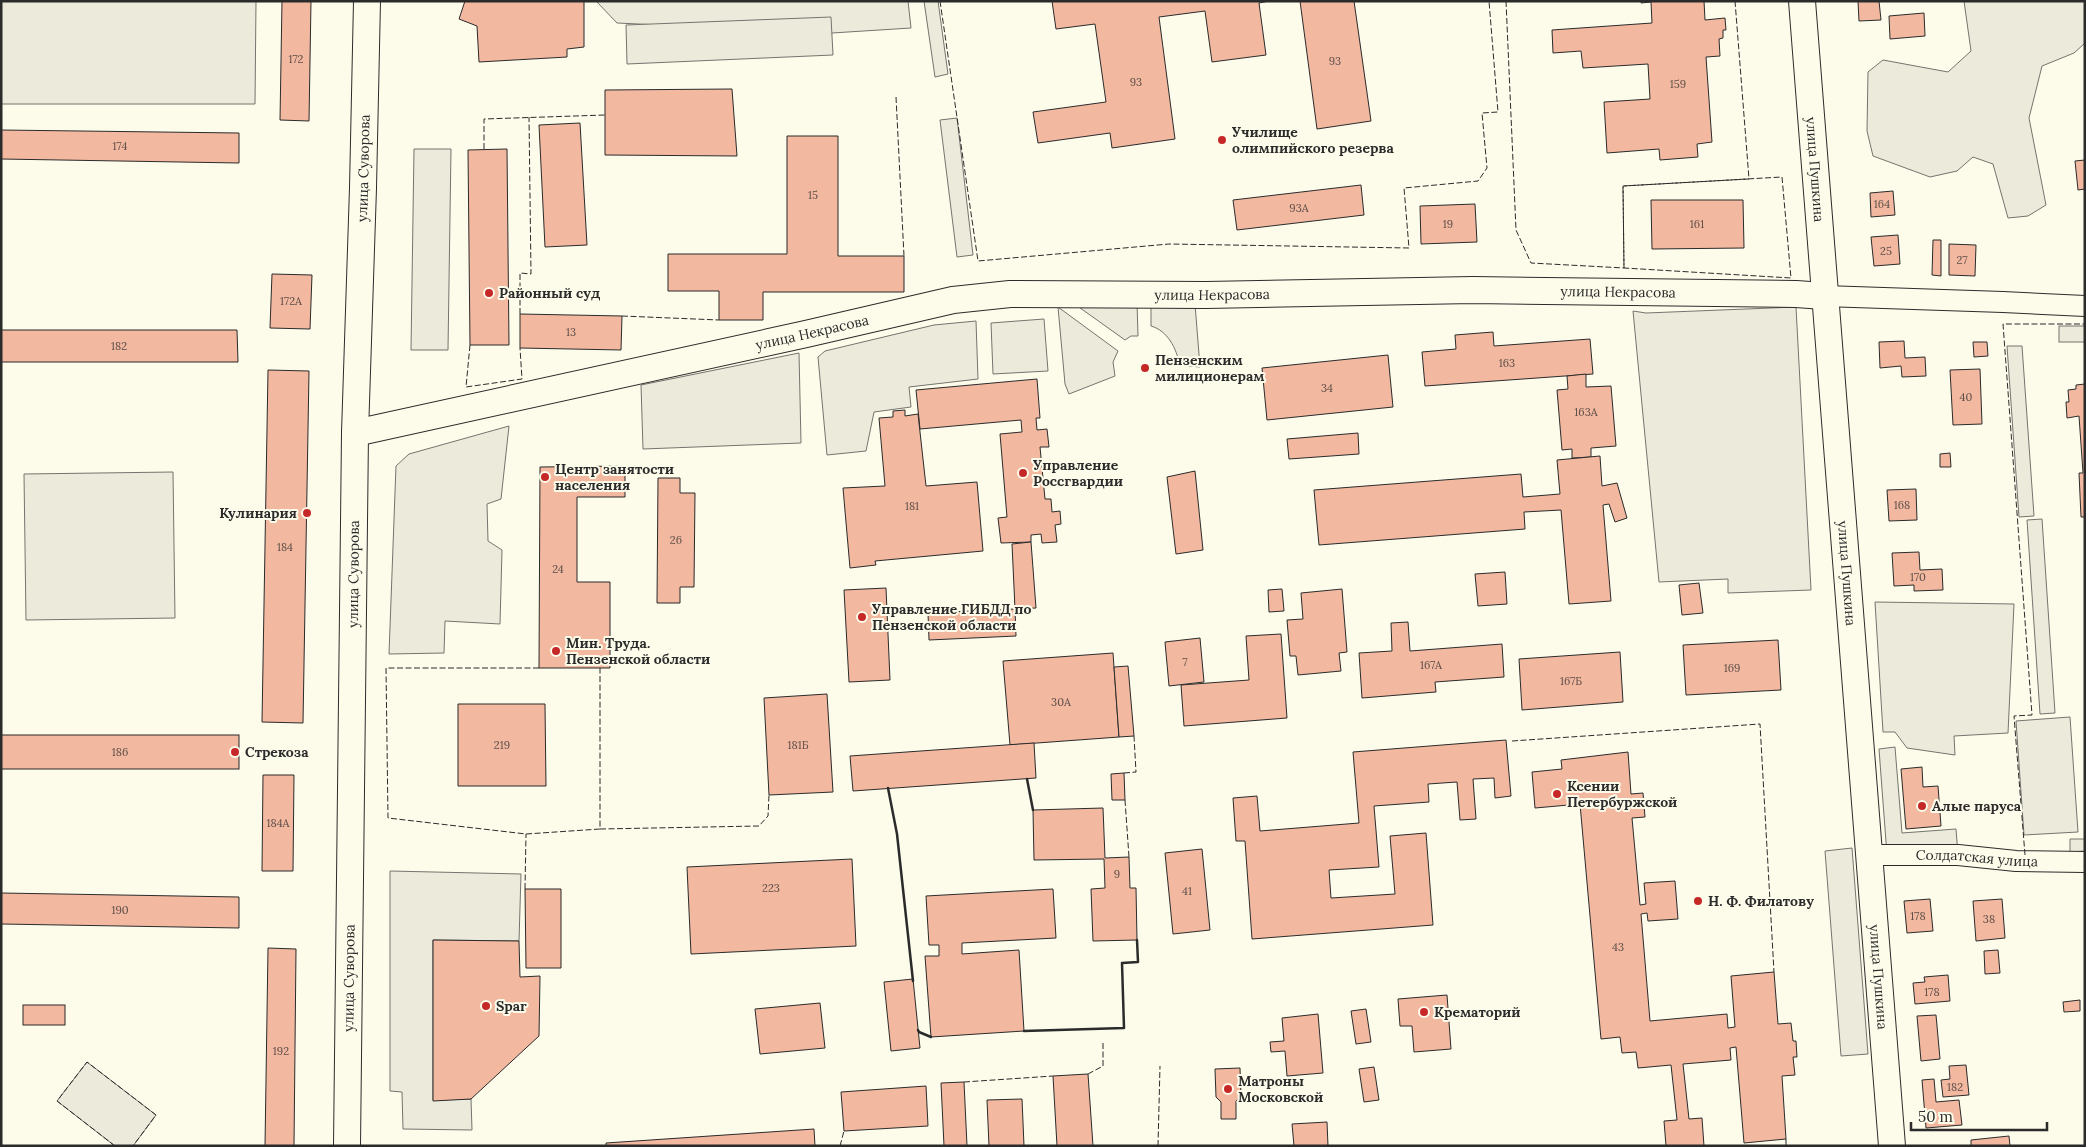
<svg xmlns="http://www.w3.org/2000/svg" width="2086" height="1147" viewBox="0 0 2086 1147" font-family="Lora,serif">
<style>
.green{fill:#ecebdb;stroke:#74746e}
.parking{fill:#eceadb;stroke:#74746e}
.building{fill:#f2b8a0;stroke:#2b2b2b}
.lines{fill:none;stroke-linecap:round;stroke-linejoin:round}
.minor-casing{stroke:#2b2b2b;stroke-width:22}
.major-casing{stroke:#2b2b2b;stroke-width:28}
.minor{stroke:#fdfbea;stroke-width:20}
.major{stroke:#fdfbea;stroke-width:26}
.fence{stroke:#2b2b2b;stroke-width:1;stroke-dasharray:6 2.5;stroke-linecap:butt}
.wall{stroke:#2b2b2b;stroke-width:2.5}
.poi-dot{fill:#c62828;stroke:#fdfbea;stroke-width:2}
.labels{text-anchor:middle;stroke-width:4;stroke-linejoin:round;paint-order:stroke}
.number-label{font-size:11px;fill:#5d4e48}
.poi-label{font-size:14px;font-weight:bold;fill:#2b2b2b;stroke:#fdfbea;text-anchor:start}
.street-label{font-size:14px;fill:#2b2b2b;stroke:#fdfbea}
</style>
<rect width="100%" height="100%" fill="#fdfbea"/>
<g class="green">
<polygon points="1,1 256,1 255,104 1,104"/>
<polygon points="596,1 908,1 911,28 832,33 617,23"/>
<polygon points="1964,1 2085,1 2085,43 2074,53 2042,66 2029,118 2046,205 2028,216 2008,218 1993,164 1973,157 1957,171 1930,177 1873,156 1867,131 1868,72 1883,60 1948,72 1971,51"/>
<polygon points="1069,300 1137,302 1138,336 1131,336 1125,340"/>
<path d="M1151,303L1195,304L1200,367L1180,365C1176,348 1168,331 1151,326Z"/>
<polygon points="1058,307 1118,351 1113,362 1115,376 1069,394 1065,384"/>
<polygon points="1796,307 1811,590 1728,593 1728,579 1659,582 1633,311 1646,313"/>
<polygon points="1044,319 1048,371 993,374 991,323"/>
<polygon points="976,321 978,379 909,387 911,407 874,412 866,451 827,455 818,357 825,351 934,325"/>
<polygon points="509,426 501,499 487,504 488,541 502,550 500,624 445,621 444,653 389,654 396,466 409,454"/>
<polygon points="173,472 175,618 26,620 24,474"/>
<polygon points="1875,602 2014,604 2008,733 1954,736 1955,755 1907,748 1895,732 1883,732"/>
<polygon points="87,1062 156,1115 133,1146 115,1146 57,1101"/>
</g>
<g class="parking">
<polygon points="924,1 938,1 948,74 935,77"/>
<polygon points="831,17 833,55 627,64 626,25"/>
<polygon points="957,118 973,255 957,257 940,120"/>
<polygon points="414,149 451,149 448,350 411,350"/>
<rect x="2059" y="326" width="26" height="16"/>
<polygon points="2007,346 2022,346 2034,516 2019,517"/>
<polygon points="799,353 801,443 643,449 641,385"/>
<polygon points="2042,519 2055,713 2040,714 2027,520"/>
<polygon points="2070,717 2078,832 2024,835 2016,721"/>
<polygon points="1895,747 1902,833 1956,829 1958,855 1887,855 1879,749"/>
<polygon points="2070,839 2085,839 2085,851 2070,852"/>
<polygon points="1852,848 1868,1054 1841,1056 1825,851"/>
<polygon points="390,871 521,874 519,941 433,940 433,1100 471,1099 472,1130 403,1129 402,1092 390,1091"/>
</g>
<g class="building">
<polygon points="282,1 311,1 309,121 280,120"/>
<polygon points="465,1 584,1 584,47 567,49 567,57 479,62 477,26 459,19"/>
<polygon points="1052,1 1269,1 1259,3 1266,55 1212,62 1205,11 1159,17 1175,139 1112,148 1110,133 1038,143 1033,112 1106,102 1095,24 1056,29"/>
<polygon points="1300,1 1354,1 1371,121 1317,129"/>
<polygon points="1641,1 1704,1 1705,20 1725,18 1726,30 1723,30 1723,38 1719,39 1720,56 1706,57 1712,142 1697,144 1698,157 1660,160 1659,149 1607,153 1604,102 1650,99 1648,64 1583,68 1581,51 1553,53 1552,30 1652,23 1651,2 1641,3"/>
<polygon points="1858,1 1879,1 1881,20 1859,21"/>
<polygon points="1924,13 1925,36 1890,39 1889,16"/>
<polygon points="732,89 737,156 605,155 605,90"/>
<polygon points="580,123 587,245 545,247 539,125"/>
<polygon points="1,130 239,133 239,163 1,159"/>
<polygon points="787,136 838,136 838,256 904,256 904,292 763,292 763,320 719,320 719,291 668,291 668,254 787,254"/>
<polygon points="507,149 509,345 470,345 468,150"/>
<polygon points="2085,160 2085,189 2078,190 2075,161"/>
<polygon points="1361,185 1364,215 1237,230 1233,200"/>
<polygon points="1893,191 1895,215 1871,217 1870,193"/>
<polygon points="1651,200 1743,200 1744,248 1652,249"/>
<polygon points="1475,204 1477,242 1421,244 1420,206"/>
<polygon points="1898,235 1900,264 1874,266 1871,237"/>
<polygon points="1933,240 1941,240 1941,276 1932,275"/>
<polygon points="1949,244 1976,245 1975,276 1949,275"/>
<polygon points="272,274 312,275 310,329 270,328"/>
<polygon points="520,314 622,316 621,350 520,348"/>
<polygon points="1,330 237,330 238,362 1,362"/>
<polygon points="1493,332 1494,346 1590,339 1593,374 1425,386 1422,352 1456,349 1455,335"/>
<polygon points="1904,341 1905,358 1925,357 1926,376 1902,377 1901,366 1880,368 1879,342"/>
<polygon points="1973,342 1987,342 1988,356 1974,357"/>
<polygon points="1388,355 1393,407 1267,420 1262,368"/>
<polygon points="1980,369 1982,424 1953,425 1950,370"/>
<polygon points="268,370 309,371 303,723 262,722"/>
<polygon points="1586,374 1586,387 1611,386 1616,446 1591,448 1591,457 1572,458 1572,449 1562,450 1557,390 1568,389 1567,376"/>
<polygon points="1037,379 1040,418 1036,418 1037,430 1047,429 1049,447 1040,447 1045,499 1051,499 1052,512 1060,511 1061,524 1055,525 1057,542 1042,543 1041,534 1031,535 1031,542 1001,543 998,518 1007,517 1000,434 1022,432 1021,420 920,429 916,390"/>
<polygon points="2085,384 2085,517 2081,517 2079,473 2083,473 2079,416 2067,418 2066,402 2069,402 2068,390 2076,389 2076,385"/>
<polygon points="905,410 905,416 918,414 926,486 977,482 983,551 875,561 876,565 850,568 843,488 885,486 879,418 893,417 893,411"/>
<polygon points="1358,433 1359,454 1289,459 1287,439"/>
<polygon points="1950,453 1951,467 1940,467 1940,454"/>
<polygon points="1600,456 1602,486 1617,483 1627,518 1615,522 1609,504 1603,505 1611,601 1569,604 1561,510 1524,512 1525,529 1319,545 1314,490 1521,474 1523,497 1560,494 1557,460"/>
<polygon points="625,466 625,497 577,497 577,582 610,582 610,668 539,668 540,467"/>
<polygon points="1195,471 1203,550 1176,554 1167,477"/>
<polygon points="658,478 680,478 680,493 695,493 694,587 680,587 680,603 657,603"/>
<polygon points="1916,489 1917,520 1889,521 1887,490"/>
<polygon points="1031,542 1036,608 1015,609 1012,544"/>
<polygon points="1919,552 1920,570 1942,569 1943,590 1914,591 1914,585 1894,586 1892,553"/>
<polygon points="1505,572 1507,604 1478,606 1475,574"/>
<polygon points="1699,583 1703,613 1682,615 1679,585"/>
<polygon points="886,588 890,680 849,682 844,590"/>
<polygon points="1282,589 1284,611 1269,612 1268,590"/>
<polygon points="1342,589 1347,652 1339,653 1341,671 1298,675 1296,656 1290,656 1287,620 1303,619 1301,593"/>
<polygon points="1015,609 1016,636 929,640 928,613"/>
<polygon points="1408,622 1410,651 1502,644 1504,677 1435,682 1436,692 1362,698 1359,653 1392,651 1391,623"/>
<polygon points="1281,634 1287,718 1184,726 1181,685 1249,680 1246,636"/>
<polygon points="1200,638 1204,682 1169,686 1165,642"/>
<polygon points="1778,640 1781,690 1686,695 1683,645"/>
<polygon points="1620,652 1623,702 1522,710 1519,659"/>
<polygon points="1113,653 1119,737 1010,745 1003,661"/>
<polygon points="1128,666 1134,736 1119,737 1114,667"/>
<polygon points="827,694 833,792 769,795 764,698"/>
<polygon points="458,704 545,704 546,786 458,786"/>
<rect x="1" y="735" width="238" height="34"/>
<polygon points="1506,740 1511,796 1495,798 1494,778 1473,779 1476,819 1460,820 1457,782 1428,784 1429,802 1374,806 1379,867 1329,870 1331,898 1395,894 1390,836 1426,833 1433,925 1252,939 1245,841 1236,841 1233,798 1257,796 1260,831 1359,823 1353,752"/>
<polygon points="1034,743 1036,778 853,791 850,756"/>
<polygon points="1628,752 1631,794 1643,793 1645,817 1632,818 1640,905 1646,904 1644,883 1675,881 1678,919 1648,921 1647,913 1641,914 1650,1021 1727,1014 1728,1028 1735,1027 1731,976 1774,972 1778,1024 1791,1023 1793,1041 1796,1041 1797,1057 1793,1057 1795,1075 1782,1076 1786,1139 1744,1143 1736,1047 1730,1048 1731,1060 1683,1064 1689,1119 1702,1118 1704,1146 1666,1146 1664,1121 1677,1120 1671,1065 1638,1068 1636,1052 1622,1053 1620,1037 1601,1039 1580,804 1535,808 1532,772 1562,769 1561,760"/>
<polygon points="1922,767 1923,787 1938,786 1941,826 1906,829 1901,769"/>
<polygon points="1124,773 1125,800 1112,800 1111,774"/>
<polygon points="263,775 294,775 293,871 262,871"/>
<polygon points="1103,808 1105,858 1129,857 1130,888 1136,888 1137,940 1093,941 1091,889 1105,888 1104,859 1034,860 1033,810"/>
<polygon points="1202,849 1210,930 1173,934 1165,853"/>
<polygon points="852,859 856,946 691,954 687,867"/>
<polygon points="525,889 561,889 561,968 526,968"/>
<polygon points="1053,889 1056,938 962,943 962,954 1019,950 1024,1031 931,1037 925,956 939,956 939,945 929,945 926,896"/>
<polygon points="1,893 239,897 239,928 1,924"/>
<polygon points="1930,899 1933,931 1907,933 1904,901"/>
<polygon points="2002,899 2005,938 1976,941 1973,901"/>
<polygon points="433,940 519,941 520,977 540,976 539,1036 471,1099 433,1101"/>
<polygon points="268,948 296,949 294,1146 265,1146"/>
<polygon points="1998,950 2000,973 1985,974 1984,951"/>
<polygon points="1948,975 1950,1001 1915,1004 1913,983 1925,982 1924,977"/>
<polygon points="913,979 920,1048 891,1051 884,982"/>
<polygon points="1447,995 1451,1049 1414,1052 1412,1026 1400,1026 1398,999"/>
<polygon points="2080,1000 2080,1011 2064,1012 2063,1002"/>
<polygon points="820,1003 825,1048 760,1054 755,1009"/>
<rect x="23" y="1005" width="42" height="20"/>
<polygon points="1366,1009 1371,1042 1356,1044 1351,1011"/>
<polygon points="1318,1014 1323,1073 1287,1076 1285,1051 1271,1052 1270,1042 1284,1041 1282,1018"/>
<polygon points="1936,1015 1940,1059 1921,1061 1917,1016"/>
<polygon points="1966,1065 1969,1095 1943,1097 1941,1080 1950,1079 1949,1066"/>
<polygon points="1374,1067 1379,1100 1364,1102 1359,1069"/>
<polygon points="1240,1068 1241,1096 1236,1101 1236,1119 1221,1119 1221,1102 1216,1097 1215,1069"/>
<polygon points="1088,1074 1093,1146 1057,1146 1053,1076"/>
<polygon points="1934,1079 1936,1102 1959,1100 1962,1125 1926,1128 1922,1080"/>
<polygon points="964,1082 967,1146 944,1146 941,1083"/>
<polygon points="926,1086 928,1126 844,1131 841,1092"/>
<polygon points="1022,1099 1024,1146 989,1146 987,1100"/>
<polygon points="1327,1122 1328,1146 1294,1146 1292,1124"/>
<polygon points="814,1129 815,1146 606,1146 606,1143"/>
<polygon points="2009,1136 2010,1146 1971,1146 1971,1140"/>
</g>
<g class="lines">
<defs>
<g id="minor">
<polyline points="1824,296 2003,302 2085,306"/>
<path id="s1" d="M1868,855H1958L2016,861L2085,862"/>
</g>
<g id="major">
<path id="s2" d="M1802,1L1892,1146"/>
<path id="s3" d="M355,433L806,334L953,300L1010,294L1206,295L1473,290L1796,294L1824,296"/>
<path id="s4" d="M347,1146L355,433L363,188L367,1"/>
</g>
</defs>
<use href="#minor" class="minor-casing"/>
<use href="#major" class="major-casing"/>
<use href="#minor" class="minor"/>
<use href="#major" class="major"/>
<g class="fence">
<polyline points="940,1 978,261 1169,244 1409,248 1404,188 1478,181 1487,168 1482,113 1498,112 1489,1"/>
<polyline points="1506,1 1516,230 1531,263 1624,268 1623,186 1749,179 1735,1"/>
<polyline points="896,97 904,256"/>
<polyline points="484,149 484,119 605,115"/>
<polygon points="1782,177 1791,278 1624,268 1623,186"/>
<polyline points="520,314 520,273 531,274 529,117"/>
<polyline points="622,316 719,320"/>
<polyline points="470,345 466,387 522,379 520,348"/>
<polyline points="539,668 386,668 388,818 526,834 600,829 600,668"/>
<polyline points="1512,741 1760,724 1774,972"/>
<polyline points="1124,773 1136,772 1134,736"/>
<polyline points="1125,800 1129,857"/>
<polyline points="600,829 759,826 768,816 769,795"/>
<polyline points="2025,855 2014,716 2032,715 2003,324 2085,324"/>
<polyline points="525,889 526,834"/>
<polyline points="1088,1074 1103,1066 1103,1041"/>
<polyline points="964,1082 1053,1076"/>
<polyline points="1786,1139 1786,1146"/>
<polyline points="115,1146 57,1101 87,1062 156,1115 133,1146"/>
<polyline points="840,1146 844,1131"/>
<polyline points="1158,1146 1160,1066"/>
</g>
<g class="wall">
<polyline points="1027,779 1033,810"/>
<polyline points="888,788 897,834 913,981"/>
<polyline points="918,1030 919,1032 931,1037"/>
<polyline points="1024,1031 1124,1028 1122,963 1138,962 1137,940"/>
</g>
</g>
<g class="poi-dot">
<circle cx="1222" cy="140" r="5"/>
<circle cx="489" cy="293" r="5"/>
<circle cx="1145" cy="368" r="5"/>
<circle cx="1023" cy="473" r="5"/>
<circle cx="545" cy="477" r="5"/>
<circle cx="307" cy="513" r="5"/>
<circle cx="862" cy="617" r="5"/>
<circle cx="556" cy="651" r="5"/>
<circle cx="235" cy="752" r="5"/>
<circle cx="1557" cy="794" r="5"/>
<circle cx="1922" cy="806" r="5"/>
<circle cx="1698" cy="901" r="5"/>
<circle cx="486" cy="1006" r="5"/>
<circle cx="1424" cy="1012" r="5"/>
<circle cx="1228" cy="1089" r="5"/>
</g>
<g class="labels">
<g class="number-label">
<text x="296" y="63">172</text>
<text x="1335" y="65">93</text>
<text x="1136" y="86">93</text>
<text x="1678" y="88">159</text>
<text x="120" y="150">174</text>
<text x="813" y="199">15</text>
<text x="1882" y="208">164</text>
<text x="1299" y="212">93А</text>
<text x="1448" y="228">19</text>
<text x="1697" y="228">161</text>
<text x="1886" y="255">25</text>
<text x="1962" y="264">27</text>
<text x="291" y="305">172А</text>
<text x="571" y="336">13</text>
<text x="119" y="350">182</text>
<text x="1507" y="367">163</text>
<text x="1327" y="392">34</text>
<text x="1966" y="401">40</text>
<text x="1586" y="416">163А</text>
<text x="1902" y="509">168</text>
<text x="912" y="510">181</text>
<text x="676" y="544">26</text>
<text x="285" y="551">184</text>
<text x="558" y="573">24</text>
<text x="1918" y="581">170</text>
<text x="1185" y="666">7</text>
<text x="1431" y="669">167А</text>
<text x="1732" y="672">169</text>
<text x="1571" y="685">167Б</text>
<text x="1061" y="706">30А</text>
<text x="502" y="749">219</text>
<text x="798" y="749">181Б</text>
<text x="120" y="756">186</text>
<text x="278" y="827">184А</text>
<text x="1117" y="878">9</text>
<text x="771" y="892">223</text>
<text x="1187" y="895">41</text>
<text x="120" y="914">190</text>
<text x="1918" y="920">178</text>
<text x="1989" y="923">38</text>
<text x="1618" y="951">43</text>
<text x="1932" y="996">178</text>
<text x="281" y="1055">192</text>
<text x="1955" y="1091">182</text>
</g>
<g class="poi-label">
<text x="1232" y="137">Училище<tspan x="1232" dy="16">олимпийского резерва</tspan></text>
<text x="499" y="298">Районный суд</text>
<text x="1155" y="365">Пензенским<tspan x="1155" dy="16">милиционерам</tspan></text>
<text x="1033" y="470">Управление<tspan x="1033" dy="16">Россгвардии</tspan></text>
<text x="555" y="474">Центр занятости<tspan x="555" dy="16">населения</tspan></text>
<text x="297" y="518" text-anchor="end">Кулинария</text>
<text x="872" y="614">Управление ГИБДД по<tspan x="872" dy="16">Пензенской области</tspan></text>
<text x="566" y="648">Мин. Труда.<tspan x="566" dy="16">Пензенской области</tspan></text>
<text x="245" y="757">Стрекоза</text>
<text x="1567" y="791">Ксении<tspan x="1567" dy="16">Петербуржской</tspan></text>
<text x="1932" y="811">Алые паруса</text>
<text x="1708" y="906">Н. Ф. Филатову</text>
<text x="496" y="1011">Spar</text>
<text x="1434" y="1017">Крематорий</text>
<text x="1238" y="1086">Матроны<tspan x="1238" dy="16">Московской</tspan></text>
</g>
<g class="street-label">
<text dy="5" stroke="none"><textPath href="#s4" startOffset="978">улица Суворова</textPath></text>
<text dy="5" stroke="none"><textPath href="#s2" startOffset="169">улица Пушкина</textPath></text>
<text dy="5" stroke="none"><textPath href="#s3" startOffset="1278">улица Некрасова</textPath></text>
<text dy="5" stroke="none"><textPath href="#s3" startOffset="872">улица Некрасова</textPath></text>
<text dy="5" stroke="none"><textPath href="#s3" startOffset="468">улица Некрасова</textPath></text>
<text dy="5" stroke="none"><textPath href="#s4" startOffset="572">улица Суворова</textPath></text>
<text dy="5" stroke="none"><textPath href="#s2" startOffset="574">улица Пушкина</textPath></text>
<text dy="5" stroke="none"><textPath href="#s1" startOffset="109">Солдатская улица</textPath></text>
<text dy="5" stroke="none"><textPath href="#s2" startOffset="979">улица Пушкина</textPath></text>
<text dy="5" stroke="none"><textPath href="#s4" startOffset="168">улица Суворова</textPath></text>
</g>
</g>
<rect width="2086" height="1147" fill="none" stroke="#2b2b2b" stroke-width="5"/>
<path d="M1911 1122v8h136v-8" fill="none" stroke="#2b2b2b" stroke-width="2.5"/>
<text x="1918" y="1122" font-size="15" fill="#2b2b2b" stroke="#fdfbea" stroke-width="4" paint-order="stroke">50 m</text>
</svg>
